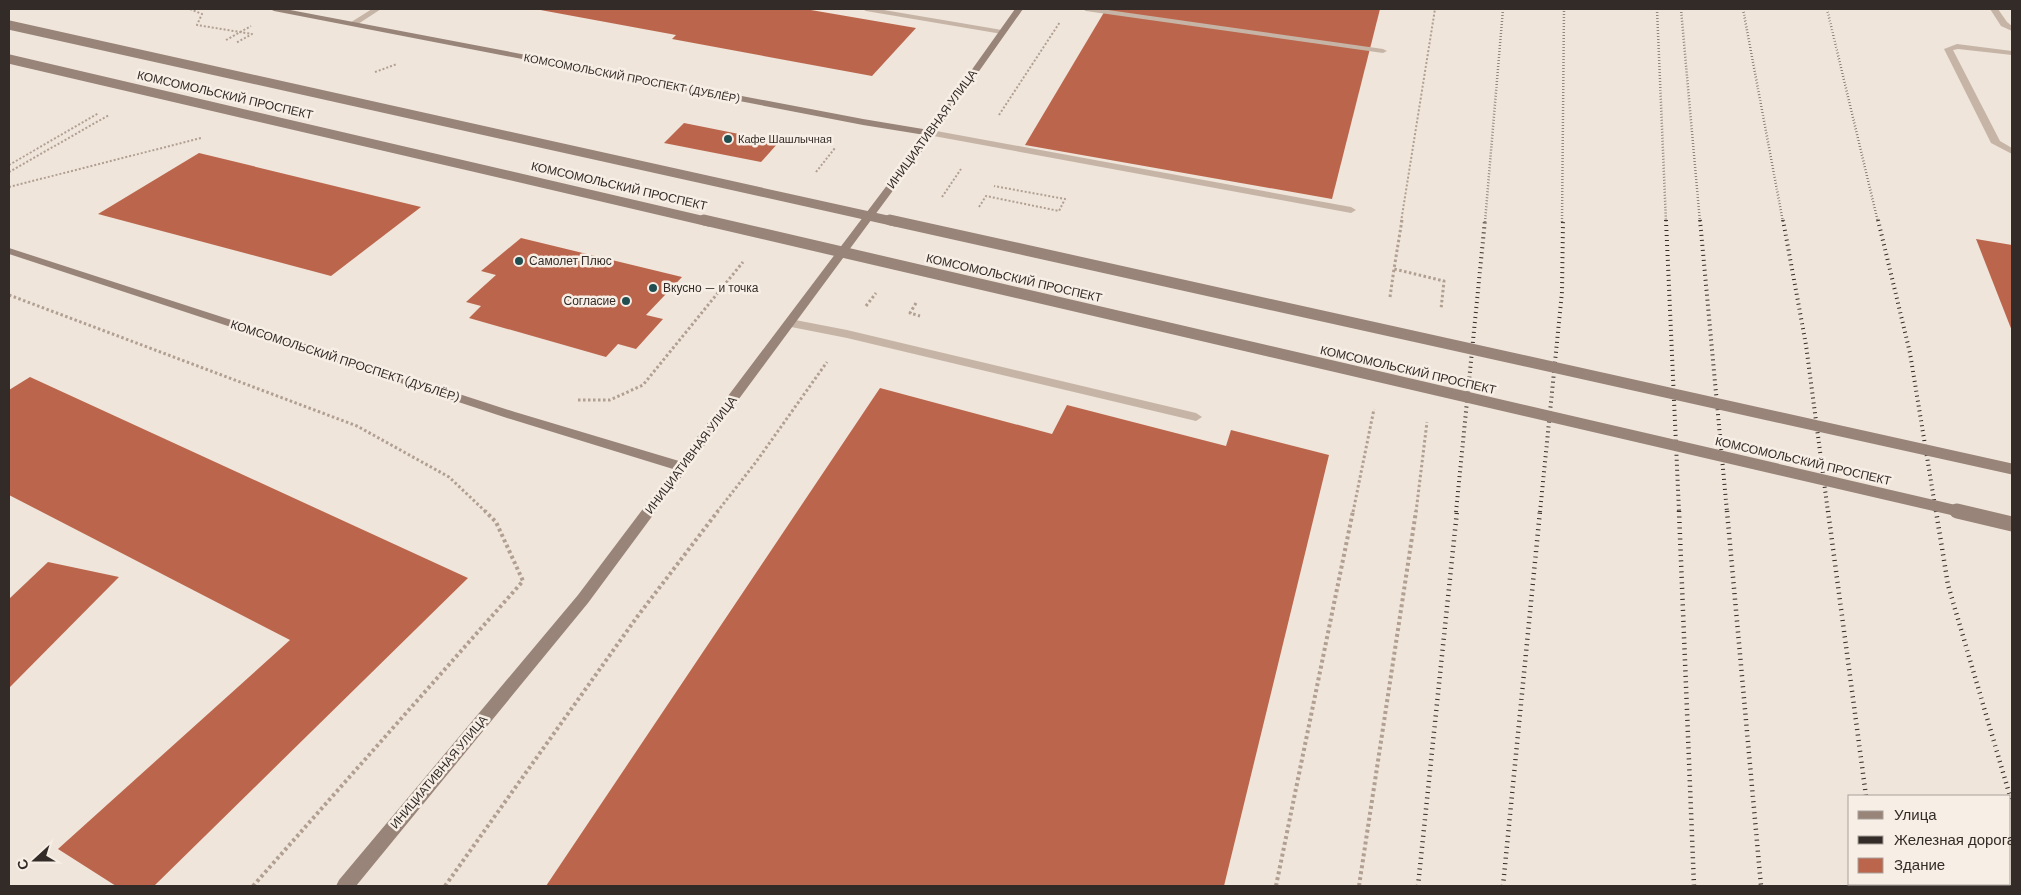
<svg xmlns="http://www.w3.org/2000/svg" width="2021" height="895" viewBox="0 0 2021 895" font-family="'DM Sans',sans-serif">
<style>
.building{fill:#bb664c}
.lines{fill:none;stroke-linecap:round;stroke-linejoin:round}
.path-far2{stroke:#b19f92;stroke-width:2;stroke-dasharray:2 2;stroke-linecap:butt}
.path-far1{stroke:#b19f92;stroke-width:3;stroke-dasharray:2.5 2.5;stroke-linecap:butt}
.path{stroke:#b19f92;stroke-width:4;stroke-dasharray:3 3;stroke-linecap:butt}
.service{fill:#c6b5a7;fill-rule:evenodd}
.secondary{fill:#998479;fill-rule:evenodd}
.rail-far2{stroke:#332b27;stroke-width:2.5;stroke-dasharray:0.5 2.5;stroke-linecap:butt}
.rail-far1{stroke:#332b27;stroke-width:4;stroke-dasharray:1 4;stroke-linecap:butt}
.rail{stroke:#332b27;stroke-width:4.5;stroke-dasharray:1 4.5;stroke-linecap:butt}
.secondary-bridge-far2{stroke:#998479;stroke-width:9}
.secondary-bridge-far1{stroke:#998479;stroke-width:11}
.secondary-bridge{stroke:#998479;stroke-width:15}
.poi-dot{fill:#204e51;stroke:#f7efe6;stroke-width:2}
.labels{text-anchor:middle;stroke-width:5;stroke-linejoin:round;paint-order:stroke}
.far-street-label{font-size:11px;fill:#332b27;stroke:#f7efe6}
.far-poi-label{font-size:11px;fill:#332b27;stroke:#f7efe6;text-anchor:start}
.street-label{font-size:12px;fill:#332b27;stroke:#f7efe6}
.poi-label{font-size:12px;fill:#332b27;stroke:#f7efe6;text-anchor:start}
</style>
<rect width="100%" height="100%" fill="#efe5da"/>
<g class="building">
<polygon points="535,9 805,9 916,28 872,76 672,39 676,35"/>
<polygon points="1106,9 1380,9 1332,199 1025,145"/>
<polygon points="684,123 779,142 761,162 664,143"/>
<polygon points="199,153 421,207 331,276 98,214"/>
<polygon points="521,238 682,277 646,315 663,319 636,349 618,344 606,357 469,318 481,306 466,302 496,275 481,271"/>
<polygon points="1976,239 2012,245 2012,331"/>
<polygon points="30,377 468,578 154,886 116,886 58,849 290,640 9,495 9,390"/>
<polygon points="880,388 1052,434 1067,405 1226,446 1231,430 1329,455 1224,886 546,886"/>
<polygon points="48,562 119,577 9,688 9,599"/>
</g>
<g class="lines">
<g class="path-far2">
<polyline points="190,9 202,14 197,25 252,34 236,43"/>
<polyline points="226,40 251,26"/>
<polyline points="375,72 397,64"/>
<polyline points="999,115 1060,22"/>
<polyline points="9,165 99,113"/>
<polyline points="9,172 109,115"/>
<polyline points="816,172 835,148"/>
<polyline points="9,187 201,138"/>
<polyline points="942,197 961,169"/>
<polyline points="979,207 986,196 1059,211 1065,199 994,186"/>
<polyline points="1401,222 1435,9"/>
</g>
<g class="path-far1">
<polyline points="1402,220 1394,269 1444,281 1441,309"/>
<polyline points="9,295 357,426 449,477 486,512"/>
<polyline points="1390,297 1394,269"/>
<polyline points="916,303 910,313 920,316"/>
<polyline points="866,306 876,293"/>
<polyline points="578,400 610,400 643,385 743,262"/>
<polyline points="717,512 756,462 827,362"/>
<polyline points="1353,512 1374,409"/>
<polyline points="1416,512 1427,422"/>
</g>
<g class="path">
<polyline points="253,886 523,581 496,522 485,511"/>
<polyline points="445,886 637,617 718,511"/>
<polyline points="1276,886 1353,511"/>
<polyline points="1359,886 1416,511"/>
</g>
<g class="service">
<polygon points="372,9 381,9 355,26 348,24"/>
<polygon points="862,9 878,9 1002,30 1006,32 1002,34 866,11"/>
<polygon points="1082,9 1101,9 1383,49 1387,51 1383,53 1086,11"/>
<polygon points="1990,9 1998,9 2007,22 2012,26 2012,31 2001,26"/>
<polygon points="1957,44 2012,51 2012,55 1958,49 1953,50 2000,141 2012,148 2012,154 1991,143 1944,49"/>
<polygon points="931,130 1351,207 1356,210 1351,213 928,135 926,133"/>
<polygon points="790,319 847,330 1196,413 1202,417 1196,421 847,338 786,326 784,323"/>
</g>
<polygon class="secondary" points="270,9 285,9 863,119 929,130 1015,9 1023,9 934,135 588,603 356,886 336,886 339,880 578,595 673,469 507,418 9,254 9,248 515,412 679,461 925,135 863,125 274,11"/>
<g class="rail-far2">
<polyline points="1657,9 1666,222"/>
<polyline points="1681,9 1700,222"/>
<polyline points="1743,9 1783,222"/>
<polyline points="1827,9 1878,222"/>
<polyline points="1485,222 1503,9"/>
<polyline points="1562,222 1564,9"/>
</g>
<g class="rail-far1">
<polyline points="1666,220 1679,512"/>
<polyline points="1700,220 1727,512"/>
<polyline points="1783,220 1806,345 1828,512"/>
<polyline points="1878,220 1910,353 1936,512"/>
<polyline points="1456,512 1485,220"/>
<polyline points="1540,512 1562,292 1563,220"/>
</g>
<g class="rail">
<polyline points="1679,511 1694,886"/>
<polyline points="1727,511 1761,886"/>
<polyline points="1828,511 1866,796"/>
<polyline points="1936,511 1948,585 2012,803"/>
<polyline points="1881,884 1882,886"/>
<polyline points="1418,886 1457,511"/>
<polyline points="1503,886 1540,511"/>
</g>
<g class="secondary-bridge-far2">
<polyline points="9,25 896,222"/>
<polyline points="9,59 709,222"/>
</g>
<g class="secondary-bridge-far1">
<polyline points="704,220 1962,512"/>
<polyline points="890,220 2012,469"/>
</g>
<polyline class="secondary-bridge" points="1957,511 2012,524"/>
</g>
<g class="poi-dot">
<circle cx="728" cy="139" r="5"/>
<circle cx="519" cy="261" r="5"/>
<circle cx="653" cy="288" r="5"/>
<circle cx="626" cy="301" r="5"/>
</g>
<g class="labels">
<g class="far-street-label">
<text transform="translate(632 78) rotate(11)" y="4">КОМСОМОЛЬСКИЙ ПРОСПЕКТ (ДУБЛЁР)</text>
</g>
<g class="far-poi-label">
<text x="738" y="143">Кафе Шашлычная</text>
</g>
<g class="street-label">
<text transform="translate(225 95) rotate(13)" y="4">КОМСОМОЛЬСКИЙ ПРОСПЕКТ</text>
<text transform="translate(932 129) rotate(-54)" y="4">ИНИЦИАТИВНАЯ УЛИЦА</text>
<text transform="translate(619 186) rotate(13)" y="4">КОМСОМОЛЬСКИЙ ПРОСПЕКТ</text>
<text transform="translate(1014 278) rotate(13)" y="4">КОМСОМОЛЬСКИЙ ПРОСПЕКТ</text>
<text transform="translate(345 361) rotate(18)" y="4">КОМСОМОЛЬСКИЙ ПРОСПЕКТ (ДУБЛЁР)</text>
<text transform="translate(1408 370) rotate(13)" y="4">КОМСОМОЛЬСКИЙ ПРОСПЕКТ</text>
<text transform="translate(691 455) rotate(-53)" y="4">ИНИЦИАТИВНАЯ УЛИЦА</text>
<text transform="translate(1803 461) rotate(13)" y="4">КОМСОМОЛЬСКИЙ ПРОСПЕКТ</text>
<text transform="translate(439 772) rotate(-50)" y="4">ИНИЦИАТИВНАЯ УЛИЦА</text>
</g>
<g class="poi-label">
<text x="529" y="265">Самолет Плюс</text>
<text x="663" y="292">Вкусно — и точка</text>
<text x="616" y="305" text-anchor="end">Согласие</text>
</g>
</g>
<rect width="2021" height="895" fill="none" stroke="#332b27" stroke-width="20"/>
<rect x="1848" y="795" width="162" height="90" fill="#f7efe6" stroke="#a9a19a"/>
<rect x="1858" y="811" width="25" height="8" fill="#998479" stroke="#a9a19a"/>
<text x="1894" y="820" font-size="15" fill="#332b27">Улица</text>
<rect x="1858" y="836" width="25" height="8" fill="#332b27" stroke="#a9a19a"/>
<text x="1894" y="845" font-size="15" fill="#332b27">Железная дорога</text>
<rect x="1858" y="858" width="25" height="15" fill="#bb664c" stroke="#a9a19a"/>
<text x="1894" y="870" font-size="15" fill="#332b27">Здание</text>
<g transform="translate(35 860) rotate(249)" stroke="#f7efe6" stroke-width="4" paint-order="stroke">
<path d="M0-4L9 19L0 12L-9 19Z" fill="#332b27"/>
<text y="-8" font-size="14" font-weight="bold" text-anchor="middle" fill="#332b27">С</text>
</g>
</svg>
